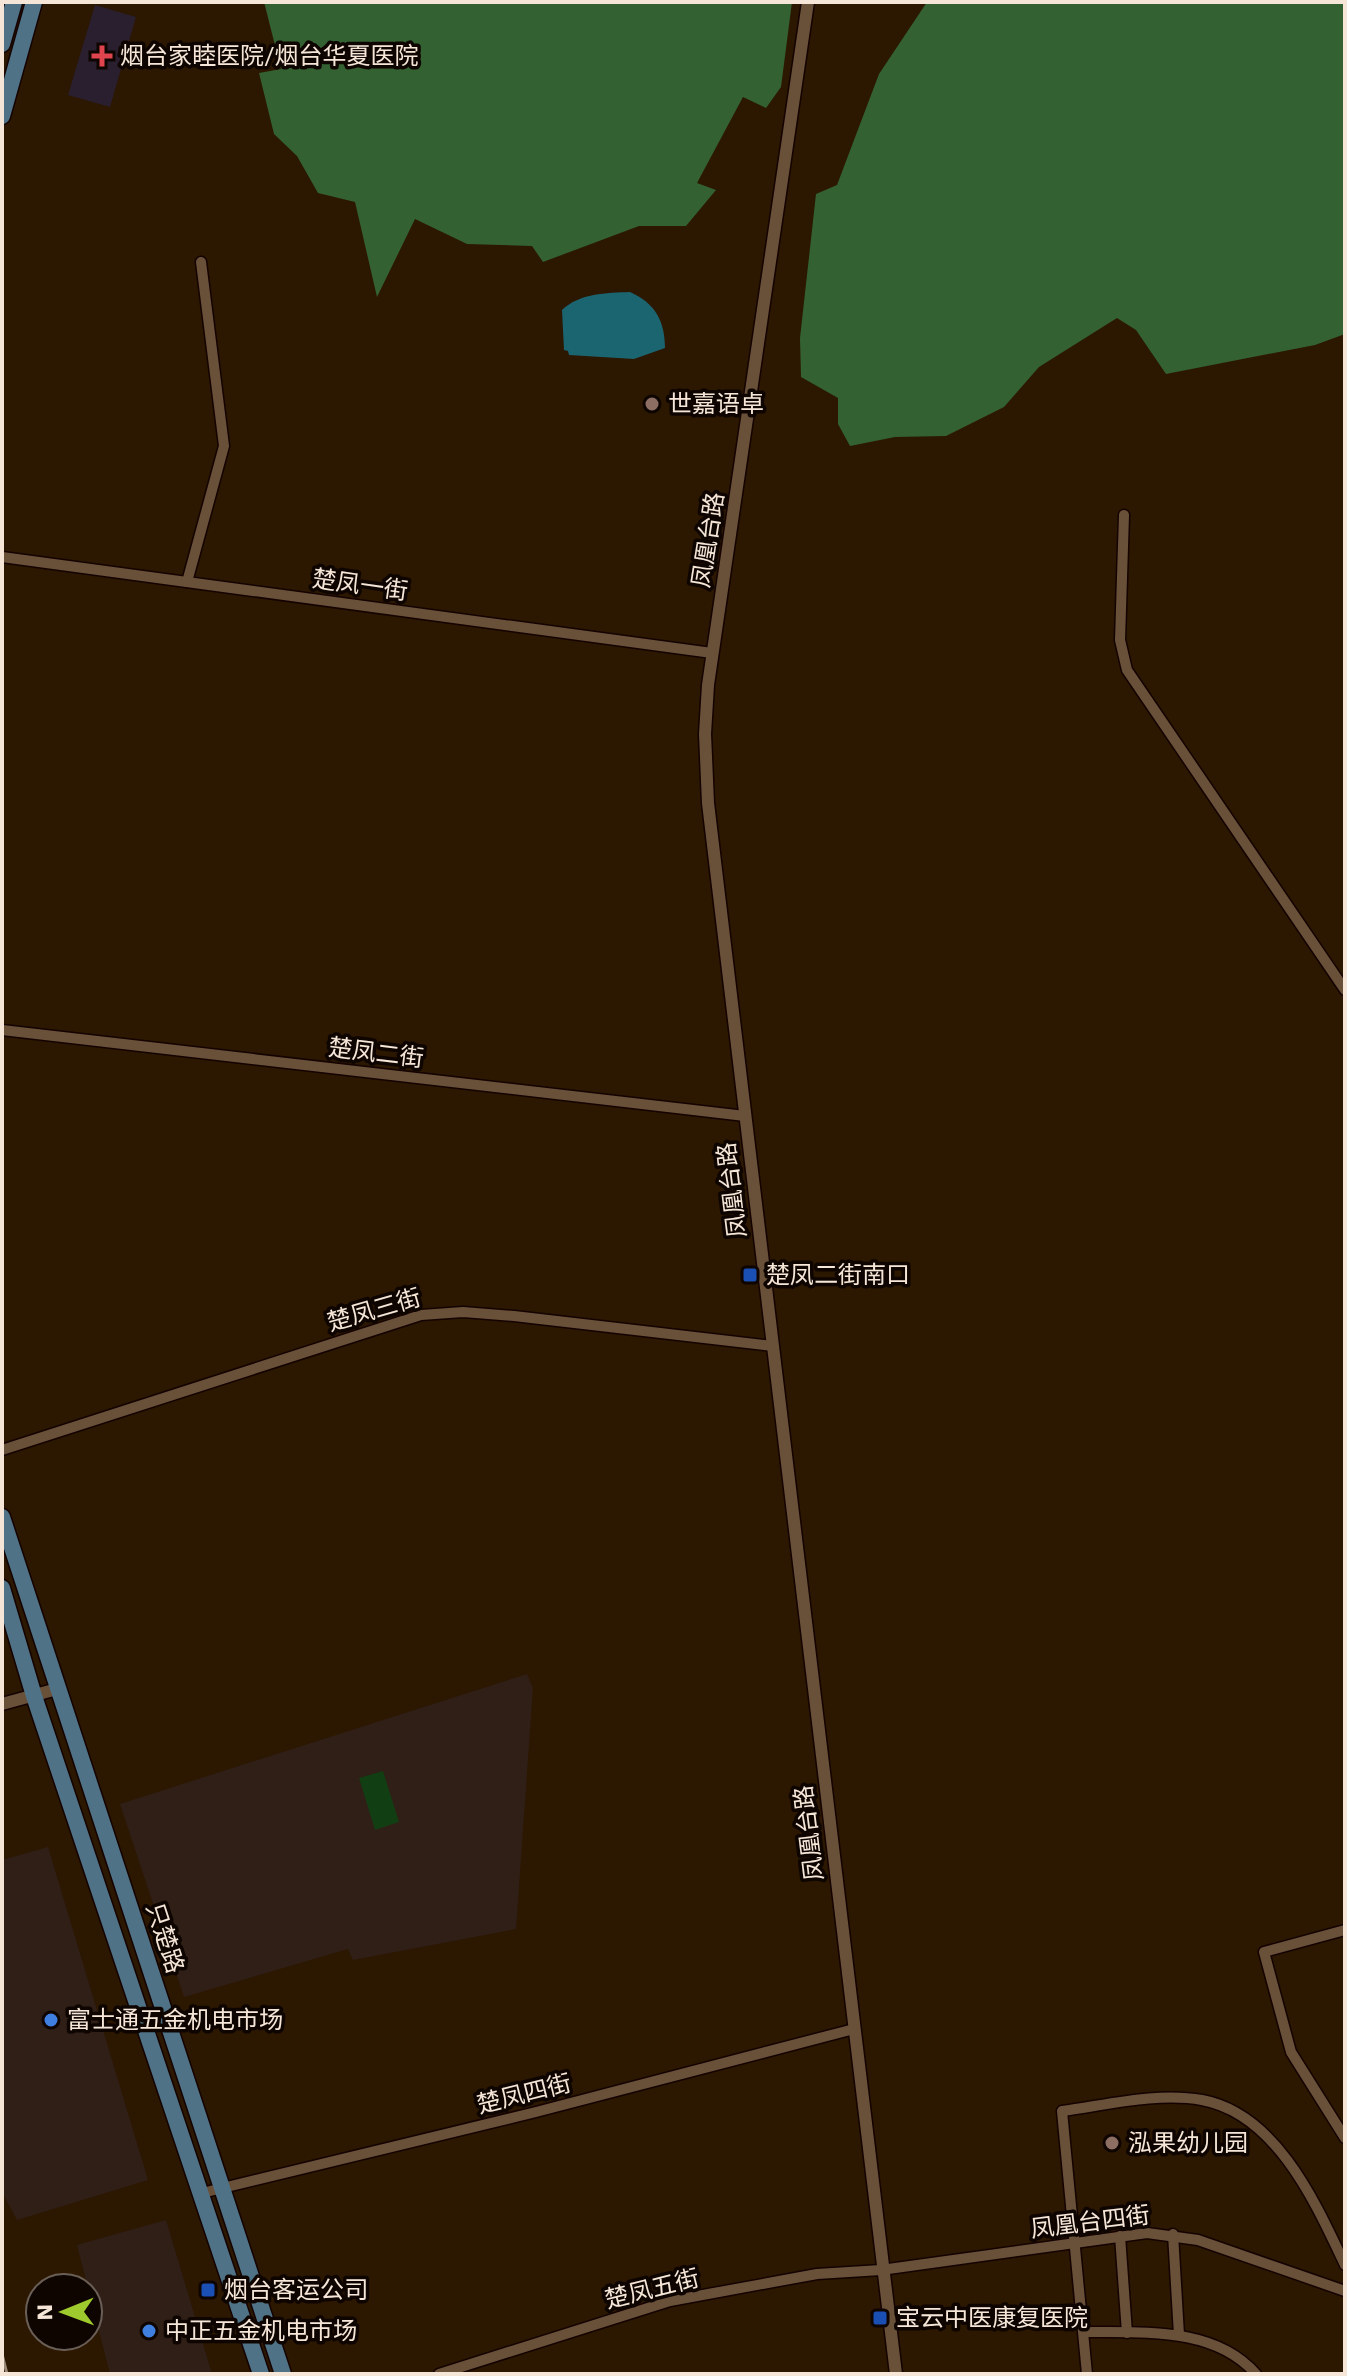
<svg xmlns="http://www.w3.org/2000/svg" width="1347" height="2376" viewBox="0 0 1347 2376" font-family="'Work Sans','Noto Sans SC',sans-serif">
<style>
.commercial{fill:#301f17}
.medical{fill:#2a1f2e}
.green{fill:#123e13}
.forest{fill:#336132}
.water{fill:#1b6571}
.lines{fill:none;stroke-linecap:round;stroke-linejoin:round}
.minor-casing{stroke:#140300;stroke-width:13}
.tertiary-casing{stroke:#140300;stroke-width:15}
.primary-casing{stroke:#140300;stroke-width:19}
.minor{stroke:#695039;stroke-width:10}
.tertiary{stroke:#695039;stroke-width:12}
.primary{stroke:#507286;stroke-width:16}
.rail{stroke:#9b8978;stroke-width:3}
.health-dot{fill:#e0444e;stroke:#0e0501;stroke-width:3}
.education-dot{fill:#8d6e63;stroke:#0e0501;stroke-width:3}
.transit-dot{fill:#1a4fb4;stroke:#0e0501;stroke-width:3}
.shop-dot{fill:#3f7fe0;stroke:#0e0501;stroke-width:3}
.labels{text-anchor:middle;stroke-width:7;stroke-linejoin:round;paint-order:stroke}
.poi-label{font-size:24px;fill:#f5e6d8;stroke:#0e0501;text-anchor:start}
.street-label{font-size:24px;fill:#f5e6d8;stroke:#0e0501}
</style>
<rect width="100%" height="100%" fill="#2c1701"/>
<g class="commercial">
<polygon points="527,1674 533,1688 516,1929 353,1960 348,1949 184,1997 120,1804"/>
<polygon points="48,1847 148,2180 17,2220 2,2192 2,1860"/>
<polygon points="166,2220 212,2374 110,2374 77,2245"/>
</g>
<polygon class="medical" points="95,5 136,17 110,107 68,95"/>
<polygon class="green" points="383,1771 399,1822 375,1830 359,1778"/>
<g class="forest">
<polygon points="264,2 792,2 781,87 766,108 743,97 697,183 716,190 686,226 639,226 543,262 532,246 467,244 415,219 377,297 355,202 318,193 297,156 274,134 259,73 281,69"/>
<polygon points="927,2 1345,2 1345,334 1315,345 1166,374 1136,330 1117,318 1039,367 1004,407 946,436 895,437 850,446 838,424 838,398 801,377 800,338 816,194 837,185 879,74"/>
</g>
<path class="water" d="M630,292C655,303 665,321 665,348L634,359L569,355L568,351L564,350L562,310C580,293 606,293 630,292Z"/>
<g class="lines">
<defs>
<g id="minor">
<polyline points="1124,515 1120,640 1127,670 1345,990"/>
<polyline points="2,557 712,653"/>
<polyline points="187,582 224,446 201,262"/>
<polyline points="2,1030 745,1116"/>
<polyline points="2,1450 421,1315 463,1312 514,1316 773,1346"/>
<polyline points="1345,1930 1264,1952 1291,2052 1345,2138"/>
<polyline points="202,2193 536,2112 854,2029"/>
<polyline points="1173,2234 1179,2335"/>
<polyline points="1120,2236 1127,2333"/>
<path d="M1085,2332C1142,2333 1214,2326 1256,2374"/>
<polyline points="439,2374 670,2301 817,2274 881,2270 1147,2233 1198,2240 1345,2291"/>
<path d="M1087,2374L1062,2111C1107,2105 1157,2092 1202,2100C1277,2114 1316,2204 1345,2265"/>
</g>
<g id="tertiary">
<polyline points="808,2 708,685 705,734 708,803 896,2374"/>
<polyline points="2,1704 57,1689"/>
</g>
<g id="primary">
<polyline points="2,44 14,2"/>
<polyline points="2,116 34,2"/>
<polyline points="2,1517 283,2374"/>
<polyline points="2,1588 34,1696 261,2374"/>
</g>
</defs>
<use href="#minor" class="minor-casing"/>
<use href="#tertiary" class="tertiary-casing"/>
<use href="#primary" class="primary-casing"/>
<use href="#minor" class="minor"/>
<use href="#tertiary" class="tertiary"/>
<use href="#primary" class="primary"/>
<polyline class="rail" points="2,2354 7,2374"/>
</g>
<path class="health-dot" d="M98 44h8v8h8v8h-8v8h-8v-8h-8v-8h8z"/>
<g class="education-dot">
<circle cx="652" cy="404" r="8"/>
<circle cx="1112" cy="2143" r="8"/>
</g>
<g class="transit-dot">
<rect x="742" y="1267" width="16" height="16" rx="4"/>
<rect x="200" y="2282" width="16" height="16" rx="4"/>
<rect x="872" y="2310" width="16" height="16" rx="4"/>
</g>
<g class="shop-dot">
<circle cx="51" cy="2020" r="8"/>
<circle cx="149" cy="2331" r="8"/>
</g>
<g class="labels">
<g class="poi-label">
<text x="120" y="64">烟台家睦医院/烟台华夏医院</text>
<text x="668" y="412">世嘉语卓</text>
<text x="766" y="1283">楚凤二街南口</text>
<text x="67" y="2028">富士通五金机电市场</text>
<text x="1128" y="2151">泓果幼儿园</text>
<text x="224" y="2298">烟台客运公司</text>
<text x="896" y="2326">宝云中医康复医院</text>
<text x="165" y="2339">中正五金机电市场</text>
</g>
<g class="street-label">
<text transform="translate(708 540) rotate(-81)" y="8">凤凰台路</text>
<text transform="translate(360 585) rotate(8)" y="8">楚凤一街</text>
<text transform="translate(376 1053) rotate(7)" y="8">楚凤二街</text>
<text transform="translate(732 1190) rotate(-97)" y="8">凤凰台路</text>
<text transform="translate(374 1310) rotate(-16)" y="8">楚凤三街</text>
<text transform="translate(809 1833) rotate(-97)" y="8">凤凰台路</text>
<text transform="translate(165 1938) rotate(72)" y="8">只楚路</text>
<text transform="translate(524 2094) rotate(-14)" y="8">楚凤四街</text>
<text transform="translate(1090 2222) rotate(-7)" y="8">凤凰台四街</text>
<text transform="translate(652 2289) rotate(-14)" y="8">楚凤五街</text>
</g>
</g>
<rect width="1347" height="2376" fill="none" stroke="#f5e6d8" stroke-width="8"/>
<g transform="translate(64 2312) rotate(269)"><circle r="38" fill="#0e0501" stroke="#6a5f57" stroke-width="2"/>
<path d="M0-6L14 30L0 20L-14 30Z" fill="#9fca2d"/>
<text y="-12" font-size="22" font-weight="bold" text-anchor="middle" fill="#f5e6d8">N</text>
</g>
</svg>
